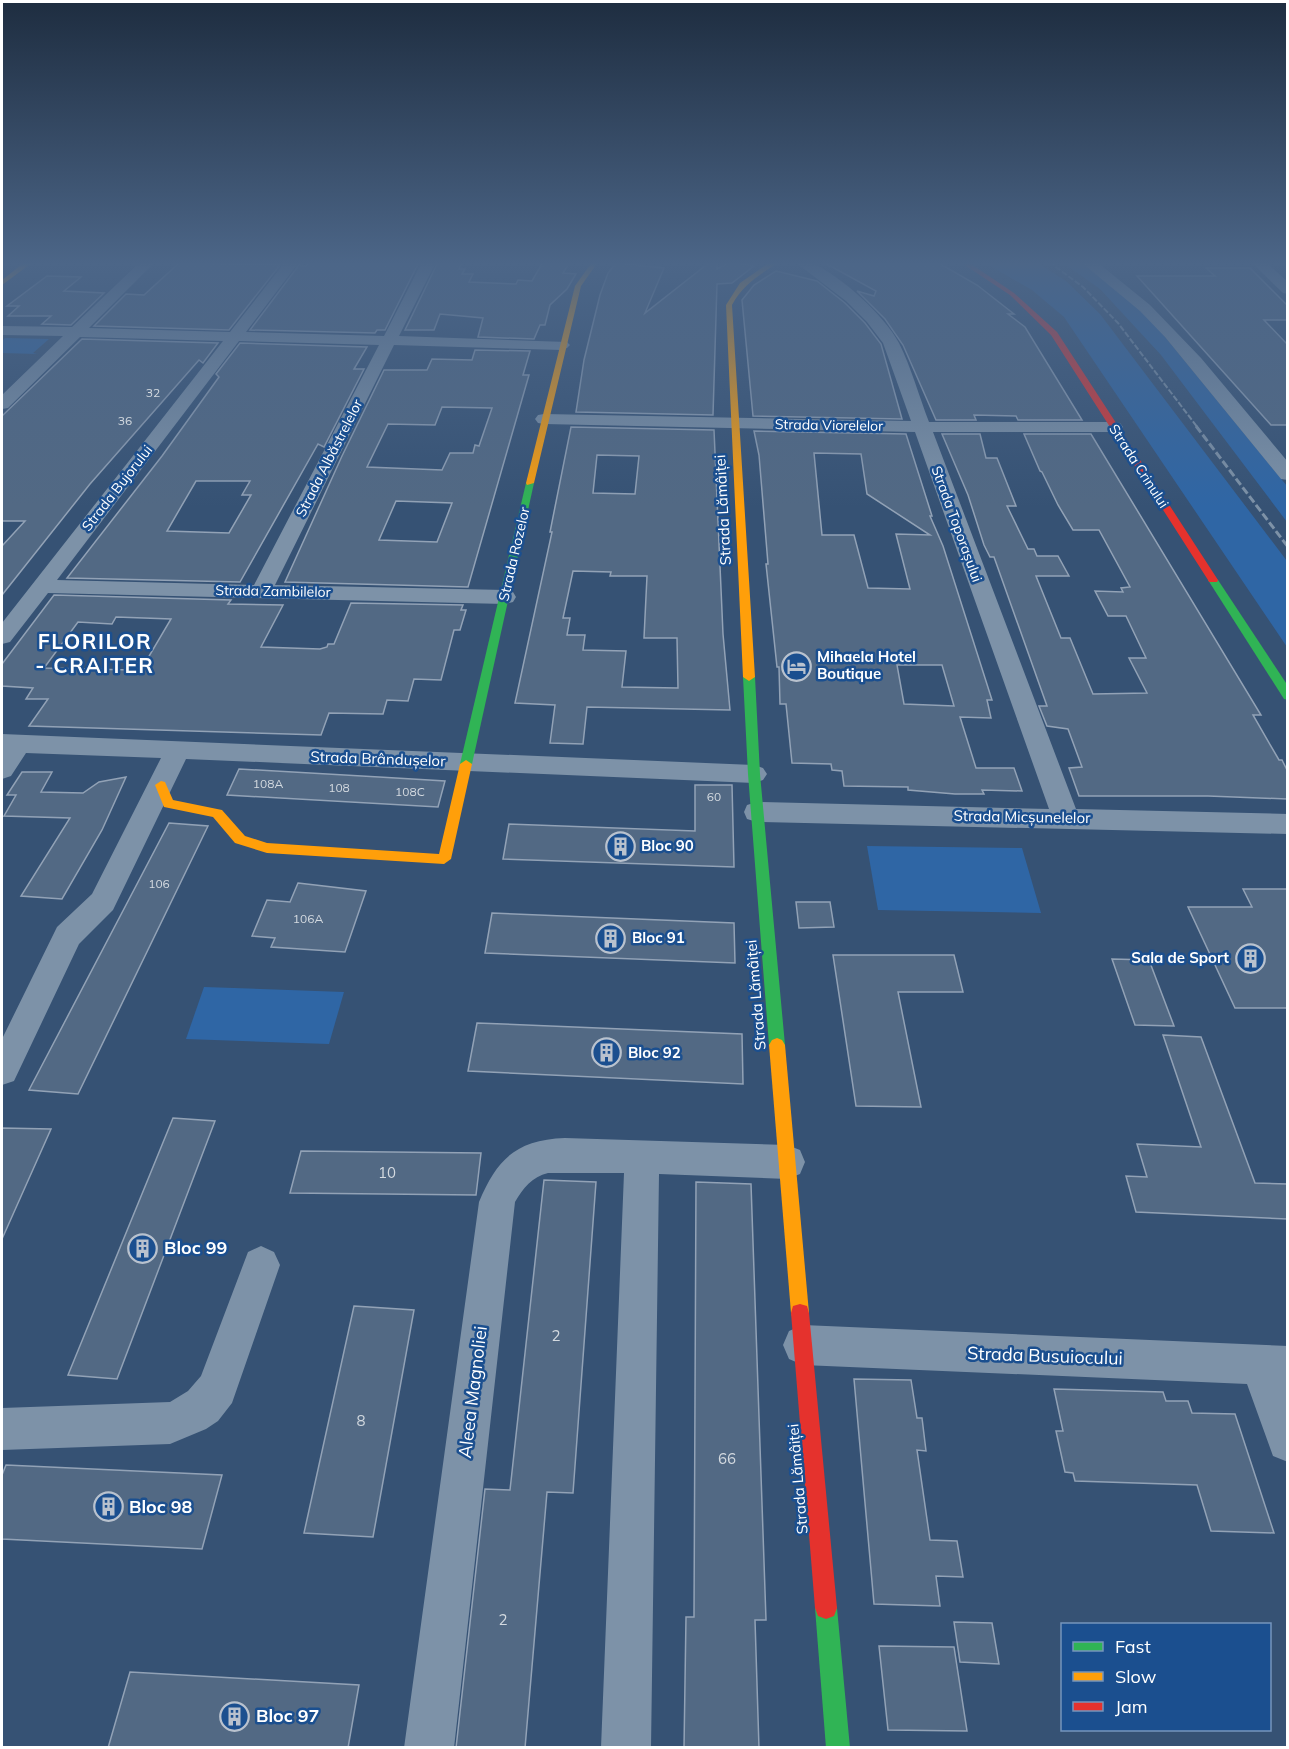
<svg xmlns="http://www.w3.org/2000/svg" width="1289" height="1749" viewBox="0 0 1289 1749" font-family="Mulish,sans-serif">
<style>
.green{fill:#2f66a5}
.building{fill:#526984;stroke:#92a2b6;stroke-width:1.5;fill-rule:evenodd}
.lines{fill:none;stroke-linecap:round;stroke-linejoin:round}
.street{fill:#7d92a8;fill-rule:evenodd}
.fast{fill:#30b455;fill-rule:evenodd}
.slow{fill:#ff9f0a;fill-rule:evenodd}
.jam{fill:#e5322d;fill-rule:evenodd}
.rail-far1{stroke:#7e92a7;stroke-width:2;stroke-dasharray:6 2;stroke-linecap:butt}
.rail{stroke:#7e92a7;stroke-width:3;stroke-dasharray:8 3;stroke-linecap:butt}
.labels{text-anchor:middle;stroke-width:5;stroke-linejoin:round;paint-order:stroke}
.number-label{font-size:12px;fill:#d4dae0}
.far-street-label{font-size:14px;fill:#fff;stroke:#1b4f8f}
.street-label{font-size:15px;fill:#fff;stroke:#1b4f8f}
.poi-label{font-size:15px;font-weight:bold;fill:#fff;stroke:#1b4f8f;text-anchor:start}
.near-number-label{font-size:15px;fill:#d4dae0}
.near-poi-label{font-size:18px;font-weight:bold;fill:#fff;stroke:#1b4f8f;text-anchor:start}
.near-street-label{font-size:18px;fill:#fff;stroke:#1b4f8f}
.district-label{font-size:21px;font-weight:bold;letter-spacing:1.5px;fill:#fff;stroke:#1b4f8f}
</style>
<rect width="100%" height="100%" fill="#365274"/>
<g class="green">
<polygon points="983,262 1036,262 1066,281 1100,314 1287,561 1287,647 1064,317 1032,290"/>
<polygon points="1062,262 1086,262 1129,293 1287,486 1287,522 1161,355 1100,289"/>
<polygon points="5,338 49,339 33,353 37,354 2,353 2,341"/>
<polygon points="867,846 1022,848 1041,913 878,910"/>
<polygon points="204,987 344,992 329,1044 186,1039"/>
</g>
<g class="building">
<polygon points="308,262 419,262 385,330 377,330 375,333 250,330 299,265 306,266"/>
<polygon points="438,262 462,262 459,269 465,269 462,274 473,274 469,282 516,284 518,280 532,281 543,262 570,262 563,273 576,274 567,289 550,305 545,325 540,325 534,339 478,337 483,318 440,314 434,330 405,330"/>
<polygon points="710,262 717,262 717,269 730,262 754,266 732,283 717,284 713,415 576,412 584,360 600,295 608,273 616,263 664,268 645,313"/>
<polygon points="823,262 937,262 977,285 1014,314 1008,314 1025,327 1082,420 1018,420 1016,416 974,415 976,420 936,420 903,345 885,319 857,291 874,296 876,291"/>
<polygon points="179,263 280,265 229,330 94,326 126,294 144,295"/>
<polygon points="1206,268 1250,268 1287,305 1287,320 1264,320 1287,344 1287,425 1271,425 1137,276 1215,276"/>
<polygon points="776,271 817,281 845,303 865,323 881,344 902,419 753,416 742,300 754,285"/>
<polygon points="47,276 81,277 64,291 104,293 71,325 42,324 51,316 8,316 19,306 7,306"/>
<polygon points="82,339 218,343 203,363 199,360 90,484 2,595 2,546 25,521 2,521 2,416"/>
<path d="M240,343L367,347L354,369H364L324,447L318,444L240,582L67,578L162,456L219,377L216,374ZM196,481H250L242,495H251L229,533L167,531Z"/>
<path d="M475,350L530,351L523,375H529L468,587L285,582L342,456L384,370H427L432,359L472,360ZM442,407L492,408L479,446L475,445L473,453H450L442,470L367,467L388,424L435,425ZM396,501L452,503L437,542L379,540Z"/>
<path d="M571,427L714,430L723,634L730,710L587,707L583,744L550,743L555,705L515,703L552,532H550ZM597,455L639,456L635,494L593,493ZM573,571L611,572L610,576H647L644,638H677L678,688L622,687L626,651L583,650L585,635H567L570,618H563Z"/>
<path d="M754,431L906,434L932,516H930L943,546L992,700H987L991,718L960,717L976,768H1014L1022,791L982,790L984,794H955L908,790V787L844,786L842,771L832,770L831,764L792,763L786,704H780L779,667H777L766,564H768L759,455ZM814,453L861,454L867,494L930,535L896,534L910,589L868,588L854,535H822ZM897,665H942L954,706L904,704Z"/>
<polygon points="942,434 980,434 986,458 997,458 1016,506 1007,506 1028,549 1034,549 1037,556 1058,556 1069,576 1036,576 1061,638 1070,638 1093,694 1147,693 1129,658 1146,658 1126,616 1108,616 1095,591 1123,592 1121,588 1130,587 1099,530 1073,530 1058,505 1042,472 1040,471 1024,434 1091,434 1261,715 1253,715 1279,760 1282,760 1287,770 1287,799 1208,796 1079,796 1069,768 1082,767 1068,729 1047,726 1039,706 1047,706 994,557 990,557 984,545 968,495"/>
<path d="M54,595L231,600L228,604L283,605L261,647L320,649L327,647L328,644H334L351,603L463,605L461,610H466L460,630H454L441,680L414,679L408,701L387,700L383,714L329,713L321,735L29,726L48,699H26L33,688L2,686V664ZM116,617L171,619L148,658H141L132,670L44,668L78,622L112,624Z"/>
<polygon points="239,769 379,777 445,781 438,807 227,795"/>
<polygon points="22,772 52,772 41,792 83,793 99,782 126,777 102,830 62,899 21,896 70,818 4,816 16,795 7,795"/>
<polygon points="695,785 732,785 734,867 503,859 509,824 695,831"/>
<polygon points="169,823 208,826 78,1094 29,1090"/>
<polygon points="298,883 366,891 345,952 271,947 275,938 252,936 267,900 290,902"/>
<polygon points="1243,889 1287,889 1287,1008 1235,1008 1188,907 1252,907"/>
<polygon points="796,902 830,902 834,927 799,928"/>
<polygon points="492,913 734,923 735,963 485,953"/>
<polygon points="833,955 954,955 963,992 898,992 921,1107 856,1106"/>
<polygon points="1112,959 1149,960 1174,1026 1135,1025"/>
<polygon points="477,1023 742,1034 743,1084 468,1071"/>
<polygon points="1163,1035 1201,1037 1255,1183 1287,1184 1287,1219 1136,1212 1126,1176 1147,1177 1137,1144 1201,1147"/>
<polygon points="173,1118 215,1121 117,1379 68,1375"/>
<polygon points="2,1128 51,1129 2,1239"/>
<polygon points="301,1151 481,1153 476,1195 290,1193"/>
<polygon points="544,1180 596,1182 573,1493 547,1492 525,1748 456,1748 485,1489 510,1490"/>
<polygon points="696,1182 751,1184 766,1620 755,1620 759,1748 684,1748 686,1617 694,1617"/>
<polygon points="354,1306 414,1310 373,1537 304,1533"/>
<polygon points="854,1379 911,1380 917,1418 922,1418 926,1451 917,1450 930,1540 957,1541 963,1577 936,1576 940,1606 874,1604"/>
<polygon points="1054,1389 1163,1392 1166,1401 1188,1401 1192,1413 1235,1414 1274,1533 1211,1531 1197,1485 1075,1481 1073,1473 1065,1472 1056,1431 1063,1431"/>
<polygon points="6,1465 222,1475 202,1549 2,1539 2,1475"/>
<polygon points="954,1622 992,1623 999,1664 960,1662"/>
<polygon points="879,1646 954,1647 967,1731 888,1730"/>
<polygon points="130,1672 359,1685 348,1748 108,1748"/>
</g>
<g class="lines">
<g class="street">
<path d="M140,262H155L89,328L230,332L285,262H299L246,332L384,336L422,262H436L399,336L567,342L570,345L567,348L562,350L394,345L275,585L505,590L513,592L516,597L513,602L505,604L48,593L10,642L2,644V623L223,341L80,337L8,408L2,409V395L63,336L2,335V326L72,327ZM239,341L379,345L254,585L57,580Z"/>
<path d="M795,262C801,262 809,261 814,264C842,277 884,315 899,343C911,367 919,396 929,422H1114L1120,423L1123,427L1120,431L1114,432H933L1076,809L1288,814V834L757,822L747,819L744,812L747,805L757,802L1049,809L915,432L544,424L538,423L535,419L538,415L544,414L911,421L883,343L867,322L846,301Z"/>
<polygon points="1081,262 1097,262 1150,305 1201,358 1288,462 1288,480 1281,479 1165,337 1140,311"/>
<polygon points="1251,262 1266,262 1288,282 1288,294 1283,293"/>
<polygon points="2,734 754,765 763,768 767,774 763,780 754,783 186,759 113,910 79,944 14,1081 2,1085 2,1039 57,927 92,894 161,758 26,753 11,776 2,779"/>
<path d="M565,1138L787,1145L800,1150L805,1162L800,1174L787,1179L659,1174L651,1748H601L624,1173H548C532,1177 523,1188 515,1202L454,1748H404L479,1202C497,1159 516,1140 565,1138Z"/>
<polygon points="261,1246 274,1252 280,1265 232,1403 218,1421 206,1429 170,1444 2,1450 2,1408 170,1402 188,1391 201,1376 248,1252"/>
<polygon points="803,1325 1288,1346 1288,1462 1273,1456 1247,1384 803,1365 789,1359 783,1345 789,1331"/>
</g>
<g class="fast">
<polygon points="530,480 534,483 472,764 466,768 460,764 526,483"/>
<polygon points="1213,577 1218,580 1288,686 1288,700 1284,699 1208,580"/>
<polygon points="749,673 755,677 760,774 785,1045 782,1050 777,1052 772,1050 769,1045 748,774 743,677"/>
<polygon points="826,1597 834,1600 837,1608 850,1748 826,1748 815,1608 818,1600"/>
</g>
<g class="slow">
<polygon points="25,262 33,262 2,285 2,280"/>
<polygon points="592,262 598,262 581,286 534,483 527,485 526,483 575,286"/>
<path d="M770,262H779C760,275 744,283 732,305L755,677L749,681L743,677L726,305L740,283Z"/>
<polygon points="466,760 472,764 451,859 444,864 267,853 235,843 213,817 164,807 155,785 161,781 165,782 173,800 222,810 245,836 267,843 439,854 460,764"/>
<polygon points="777,1038 782,1040 785,1045 809,1313 807,1320 800,1322 793,1320 791,1313 769,1045 772,1040"/>
</g>
<g class="jam">
<polygon points="960,262 968,262 1014,293 1057,332 1218,580 1217,582 1209,582 1208,580 1051,335 1010,295"/>
<polygon points="800,1304 807,1306 809,1313 837,1608 834,1616 826,1619 818,1616 815,1608 791,1313 793,1306"/>
</g>
<polyline class="rail-far1" points="1049,262 1083,287 1118,323 1198,428"/>
<polyline class="rail" points="1196,426 1288,547"/>
</g>
<linearGradient id="sky" x2="0" y2="1"><stop stop-color="#1e2d40"/><stop offset="0.52" stop-color="#4c6688"/><stop offset="1" stop-color="#4c6688" stop-opacity="0"/></linearGradient>
<rect width="1289" height="507" fill="url(#sky)"/>
<defs>
<symbol id="hotel-ring" viewBox="-11 -11 22 22"><circle r="9.5" fill="#1b4f8f" stroke="#b9c2ce" stroke-width="1.5"/><path d="M-6-4.5h1.5V1H6V5H4.5V3h-9V5H-6ZM-4 0a1.8 1.8 0 1 1 3.6 0ZM.5 0V-2.5h3Q6-2.5 6 0Z" fill="#b9c2ce"/></symbol>
<symbol id="building-ring" viewBox="-11 -11 22 22"><circle r="9.5" fill="#1b4f8f" stroke="#b9c2ce" stroke-width="1.5"/><path d="M-4-6H4V6H1V3H-1V6H-4ZM-2.5-4.3h1.7v1.8h-1.7ZM.8-4.3h1.7v1.8H.8ZM-2.5-1h1.7V.8h-1.7ZM.8-1h1.7V.8H.8Z" fill="#b9c2ce"/></symbol>
</defs>
<g fill-rule="evenodd">
<use href="#hotel-ring" x="780" y="650" width="33" height="33"/>
<use href="#building-ring" x="604" y="830" width="33" height="33"/>
<use href="#building-ring" x="594" y="922" width="33" height="33"/>
<use href="#building-ring" x="1234" y="942" width="33" height="33"/>
<use href="#building-ring" x="590" y="1036" width="33" height="33"/>
<use href="#building-ring" x="126" y="1232" width="33" height="33"/>
<use href="#building-ring" x="92" y="1490" width="33" height="33"/>
<use href="#building-ring" x="218" y="1700" width="33" height="33"/>
</g>
<g class="labels">
<g class="number-label">
<text x="153" y="397">32</text>
<text x="125" y="425">36</text>
<text x="268" y="788">108A</text>
<text x="339" y="792">108</text>
<text x="410" y="796">108C</text>
<text x="714" y="801">60</text>
<text x="159" y="888">106</text>
<text x="308" y="923">106A</text>
</g>
<g class="far-street-label">
<text transform="translate(829 425) rotate(1)" y="5">Strada Viorelelor</text>
<text transform="translate(329 458) rotate(-63)" y="5">Strada Albăstrelelor</text>
<text transform="translate(1139 466) rotate(57)" y="5">Strada Crinului</text>
<text transform="translate(117 488) rotate(-52)" y="5">Strada Bujorului</text>
<text transform="translate(957 524) rotate(70)" y="5">Strada Toporașului</text>
<text transform="translate(514 554) rotate(-77)" y="5">Strada Rozelor</text>
<text transform="translate(273 591) rotate(1)" y="5">Strada Zambilelor</text>
</g>
<g class="street-label">
<text transform="translate(723 510) rotate(-93)" y="5">Strada Lămâiței</text>
<text transform="translate(378 759) rotate(2)" y="5">Strada Brândușelor</text>
<text transform="translate(1022 817) rotate(1)" y="5">Strada Micșunelelor</text>
<text transform="translate(756 995) rotate(-95)" y="5">Strada Lămâiței</text>
<text transform="translate(798 1479) rotate(-95)" y="5">Strada Lămâiței</text>
</g>
<g class="poi-label">
<text x="817" y="662">Mihaela Hotel<tspan x="817" dy="17">Boutique</tspan></text>
<text x="641" y="851">Bloc 90</text>
<text x="632" y="943">Bloc 91</text>
<text x="1229" y="963" text-anchor="end">Sala de Sport</text>
<text x="628" y="1058">Bloc 92</text>
</g>
<g class="near-number-label">
<text x="387" y="1178">10</text>
<text x="556" y="1341">2</text>
<text x="361" y="1426">8</text>
<text x="727" y="1464">66</text>
<text x="503" y="1625">2</text>
</g>
<g class="near-poi-label">
<text x="164" y="1254">Bloc 99</text>
<text x="129" y="1513">Bloc 98</text>
<text x="256" y="1722">Bloc 97</text>
</g>
<g class="near-street-label">
<text transform="translate(1045 1356) rotate(2)" y="6">Strada Busuiocului</text>
<text transform="translate(473 1392) rotate(-83)" y="6">Aleea Magnoliei</text>
</g>
<g class="district-label">
<text x="95" y="649">FLORILOR<tspan x="95" dy="24">- CRAITER</tspan></text>
</g>
</g>
<rect width="1289" height="1749" fill="none" stroke="#ffffff" stroke-width="6"/>
<rect x="1061" y="1623" width="210" height="108" fill="#1b4f8f" stroke="#7695bc" stroke-width="1.5"/>
<rect x="1073" y="1642" width="30" height="9" fill="#30b455" stroke="#7695bc" stroke-width="1.5"/>
<text x="1115" y="1653" font-size="18" fill="#ffffff">Fast</text>
<rect x="1073" y="1672" width="30" height="9" fill="#ff9f0a" stroke="#7695bc" stroke-width="1.5"/>
<text x="1115" y="1683" font-size="18" fill="#ffffff">Slow</text>
<rect x="1073" y="1702" width="30" height="9" fill="#e5322d" stroke="#7695bc" stroke-width="1.5"/>
<text x="1115" y="1713" font-size="18" fill="#ffffff">Jam</text>
</svg>
